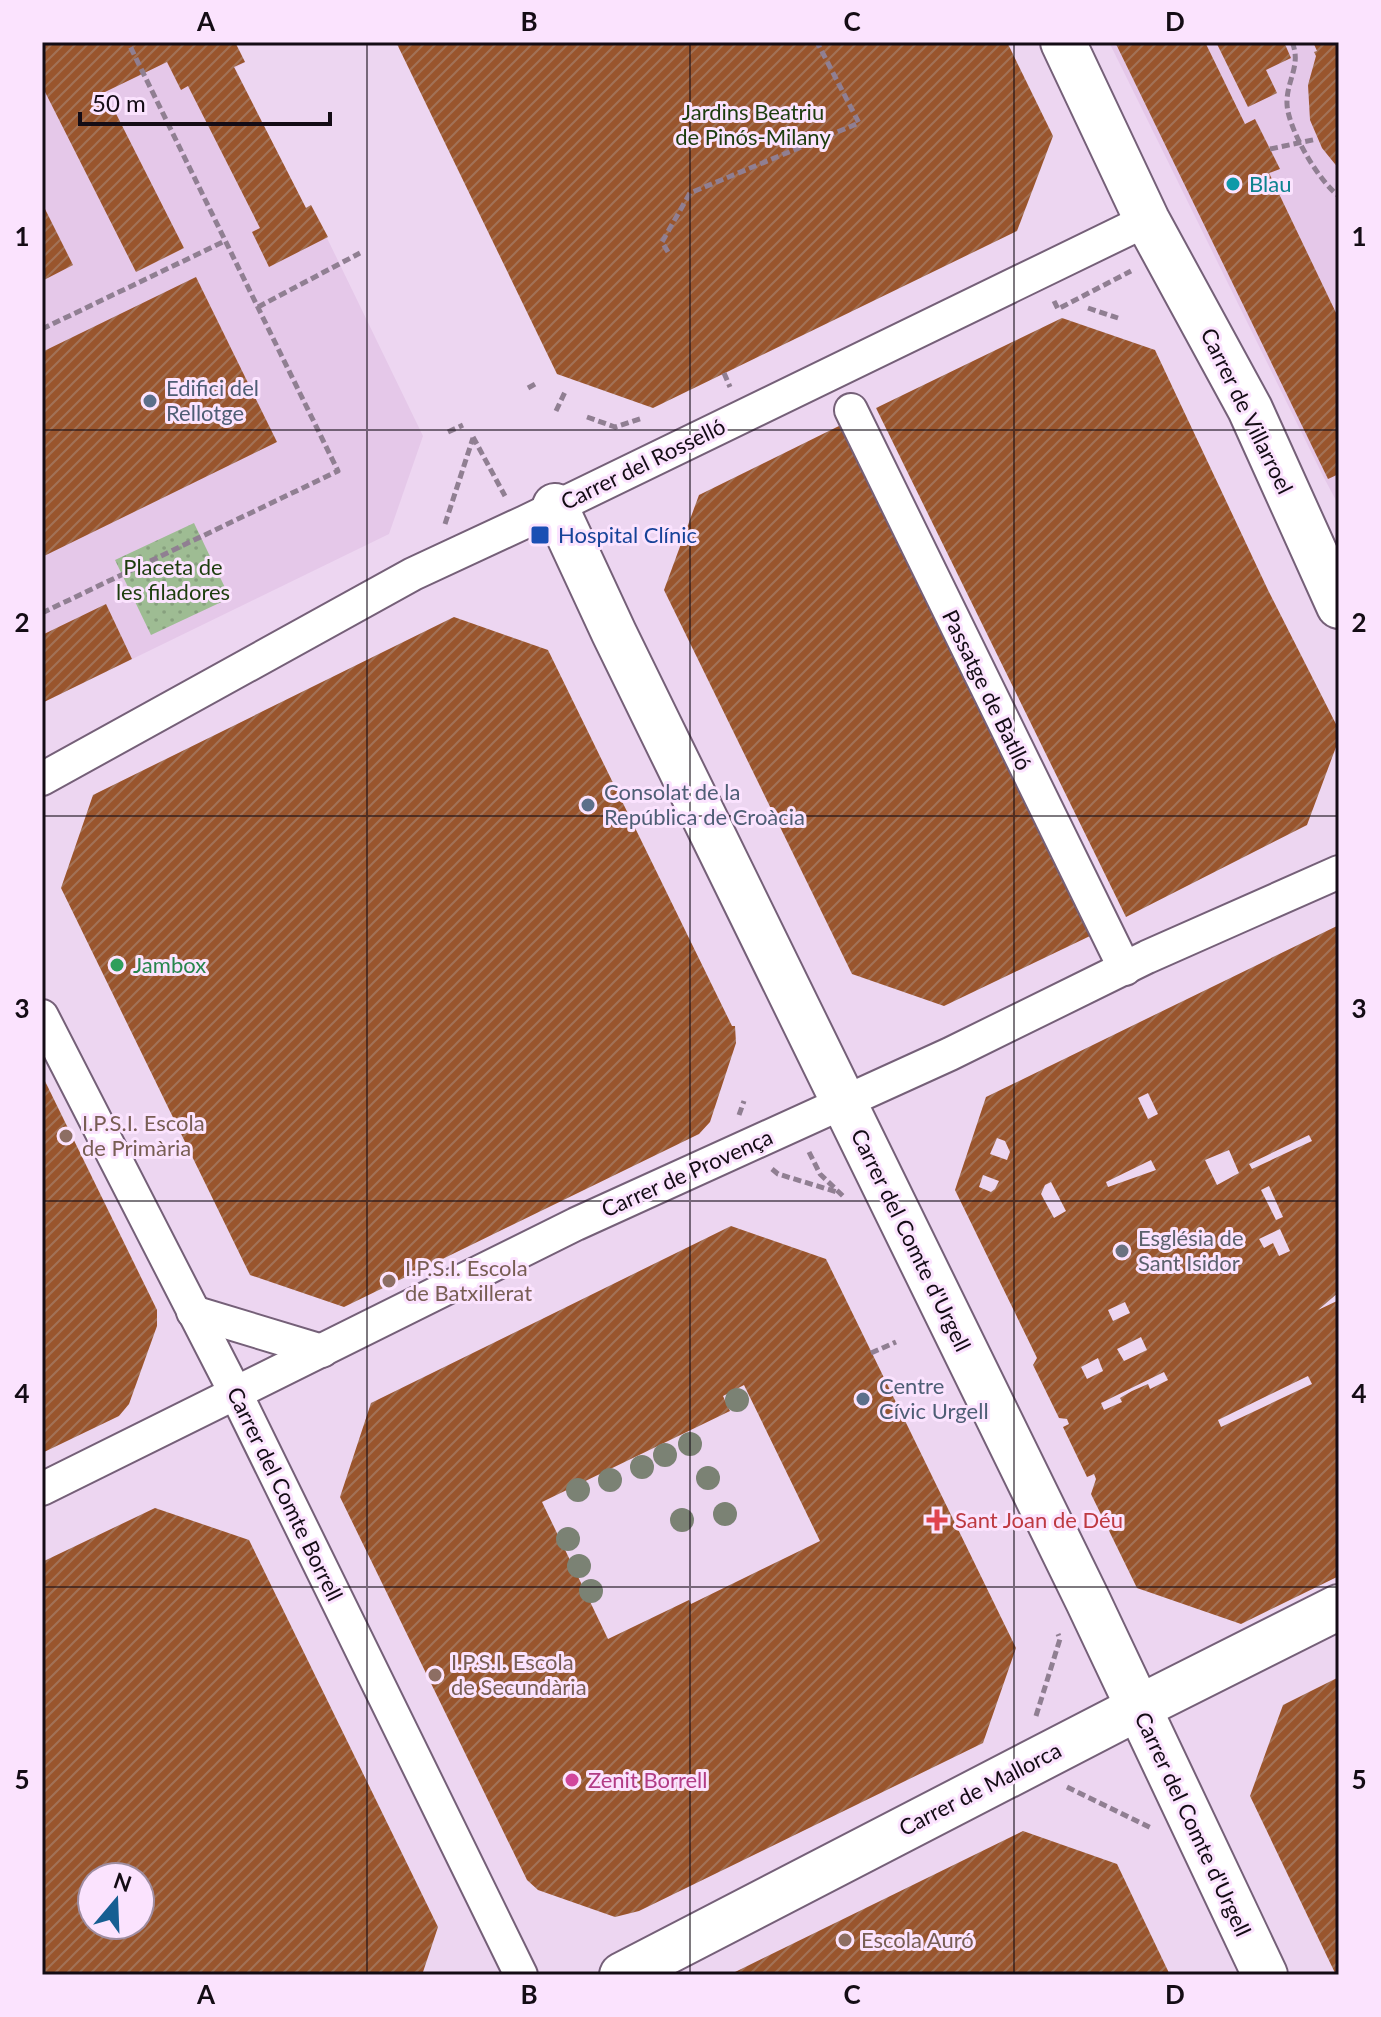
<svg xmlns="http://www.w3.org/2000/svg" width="1381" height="2017" viewBox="0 0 1381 2017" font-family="Lato,sans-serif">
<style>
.built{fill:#e5c8e9}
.park{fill:url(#park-dots)}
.building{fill:url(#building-hatch);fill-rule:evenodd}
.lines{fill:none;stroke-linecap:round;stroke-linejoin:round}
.street-casing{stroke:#756078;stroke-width:36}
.secondary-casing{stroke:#756078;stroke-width:48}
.primary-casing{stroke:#756078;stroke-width:48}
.path{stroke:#907f92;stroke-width:5;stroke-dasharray:8 4;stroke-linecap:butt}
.street{stroke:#fff;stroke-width:32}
.secondary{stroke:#fff;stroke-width:44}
.primary{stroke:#fff;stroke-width:44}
.tree{fill:#7b8274}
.grid{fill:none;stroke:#140c15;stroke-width:2;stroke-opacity:0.55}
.culture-dot{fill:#0f9aa8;stroke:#fbe3fe;stroke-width:3}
.service-dot{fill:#5c6f8a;stroke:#fbe3fe;stroke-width:3}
.transit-dot{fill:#1a4fb4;stroke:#fbe3fe;stroke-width:3}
.leisure-dot{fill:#2e9e5b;stroke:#fbe3fe;stroke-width:3}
.education-dot{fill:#8d6e63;stroke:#fbe3fe;stroke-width:3}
.worship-dot{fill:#6b7280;stroke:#fbe3fe;stroke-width:3}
.health-dot{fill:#e0444e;stroke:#fbe3fe;stroke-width:3}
.hotel-dot{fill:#d1479c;stroke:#fbe3fe;stroke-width:3}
.labels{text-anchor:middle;stroke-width:6;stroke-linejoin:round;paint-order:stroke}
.park-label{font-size:22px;fill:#1d3d0e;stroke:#fbe3fe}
.culture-label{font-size:22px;fill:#0d838f;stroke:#fbe3fe;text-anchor:start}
.service-label{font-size:22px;fill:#4e5e75;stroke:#fbe3fe;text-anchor:start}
.street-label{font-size:22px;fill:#140c15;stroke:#fbe3fe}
.transit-label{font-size:22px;fill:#164399;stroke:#fbe3fe;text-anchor:start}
.leisure-label{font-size:22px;fill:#27864d;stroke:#fbe3fe;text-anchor:start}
.education-label{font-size:22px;fill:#785e54;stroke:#fbe3fe;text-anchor:start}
.worship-label{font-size:22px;fill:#5b616d;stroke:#fbe3fe;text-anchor:start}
.health-label{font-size:22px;fill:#be3a42;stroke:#fbe3fe;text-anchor:start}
.hotel-label{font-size:22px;fill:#b23c85;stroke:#fbe3fe;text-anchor:start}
.neatline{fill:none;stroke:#140c15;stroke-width:3}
.grid-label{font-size:26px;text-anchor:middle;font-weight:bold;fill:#140c15}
</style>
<defs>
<pattern id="park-dots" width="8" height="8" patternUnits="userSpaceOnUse" patternTransform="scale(2)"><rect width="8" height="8" fill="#9ebc93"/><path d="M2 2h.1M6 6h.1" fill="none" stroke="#87a07e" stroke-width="1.8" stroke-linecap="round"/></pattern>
<pattern id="building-hatch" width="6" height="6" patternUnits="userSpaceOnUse" patternTransform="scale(2)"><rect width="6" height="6" fill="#99552d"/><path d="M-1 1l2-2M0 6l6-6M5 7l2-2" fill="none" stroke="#a27257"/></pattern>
</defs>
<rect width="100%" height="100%" fill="#edd6f1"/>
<g class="built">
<polygon points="42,42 235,42 245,62 235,68 305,208 311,205 423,436 389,534 42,703"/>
<polygon points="1109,42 1339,42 1339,506 1323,476"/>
</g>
<polygon class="park" points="194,523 230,598 151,635 115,560"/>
<g class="building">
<polygon points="42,42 235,42 245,62 234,67 306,208 311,205 328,237 269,267 252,232 260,228 188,86 181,90 167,62 105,92 184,248 136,272 44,90 42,90"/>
<polygon points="396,42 1007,42 1053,136 1017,231 653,408 557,374"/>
<polygon points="1115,42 1205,42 1245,124 1255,119 1280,169 1269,173 1339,319 1339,474 1328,479"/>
<polygon points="1216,42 1284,42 1291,58 1266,70 1277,93 1248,107"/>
<polygon points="1313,42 1339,42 1339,169 1322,148 1310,120 1308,85 1316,56 1314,52 1317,51"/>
<polygon points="42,203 73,265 42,281"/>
<polygon points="196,277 277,442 42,557 42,352"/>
<polygon points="1062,318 1155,350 1268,590 1339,730 1339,739 1307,825 1126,917 876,408"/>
<polygon points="841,425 1090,936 944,1006 852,974 664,590 699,495"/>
<polygon points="106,604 132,659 42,703 42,635"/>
<polygon points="454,617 548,650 732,1026 735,1026 736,1043 710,1122 699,1134 344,1307 250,1275 61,888 93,795"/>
<path d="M1339,925V1292L1318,1310L1339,1300V1576L1241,1624L1137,1588L1091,1494L1096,1479L1094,1474L1087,1477L1063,1427L1069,1424L1067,1419L1059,1418L1033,1365L1037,1358L955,1190L986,1097ZM1148,1093L1158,1114L1148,1119L1138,1098ZM1309,1135L1312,1141L1252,1169L1249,1164ZM997,1138L1005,1141L1010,1152L1007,1160L990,1154ZM1229,1150L1239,1173L1217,1185L1205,1160ZM1151,1160L1156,1170L1108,1187L1106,1182ZM983,1175L999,1181L995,1189L991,1192L979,1187ZM1051,1182L1066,1211L1054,1218L1041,1194L1045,1185ZM1269,1186L1283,1217L1276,1220L1261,1190ZM1280,1229L1290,1251L1279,1256L1273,1243L1264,1248L1259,1239ZM1125,1302L1130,1313L1113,1321L1108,1310ZM1141,1337L1147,1350L1124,1361L1117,1349ZM1098,1358L1103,1371L1087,1379L1081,1367ZM1164,1372L1168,1380L1150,1389L1148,1384L1132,1391L1120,1398L1122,1402L1104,1410L1101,1403ZM1308,1376L1312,1384L1221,1427L1218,1420Z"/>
<polygon points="42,1075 157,1310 157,1326 129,1404 119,1416 42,1453"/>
<path d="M731,1226L826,1259L1016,1648L983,1743L639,1911L615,1917L538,1890L527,1880L340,1497L371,1403ZM744,1385L820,1541L691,1604L689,1600L608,1639L542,1502L730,1411L723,1396Z"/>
<path d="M155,1508L249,1540L438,1927L422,1975H42V1562ZM92,1877H140V1925H92Z"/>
<polygon points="1339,1677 1339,1975 1336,1975 1250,1796 1283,1705"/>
<polygon points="1023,1831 1117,1864 1170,1975 729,1975"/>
</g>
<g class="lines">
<defs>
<g id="street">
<polyline points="851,410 1125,969"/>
<polyline points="42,779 413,574 525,522 1147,220"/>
<polyline points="42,1016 236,1394 521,1975"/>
<polyline points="193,1312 322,1351"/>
<polyline points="42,1489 576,1224 950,1054 1147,957 1339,872"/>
</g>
<g id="secondary">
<polyline points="1063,42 1147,220 1250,409 1339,606"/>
<polyline points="622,1975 1138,1708 1339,1607"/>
</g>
<polyline id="primary" points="555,506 614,633 1088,1601 1265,1975"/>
</defs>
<use href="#street" class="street-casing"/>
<use href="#secondary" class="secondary-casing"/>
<use href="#primary" class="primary-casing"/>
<g class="path">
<path d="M1292,42C1302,65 1286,81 1287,104C1288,129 1319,182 1339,196"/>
<polyline points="1270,149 1317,139"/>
<polyline points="668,252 662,242 690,193 859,123 817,42"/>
<polyline points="1054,301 1058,309 1131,271"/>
<polyline points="258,307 360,253"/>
<polyline points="1088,308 1118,318"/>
<polyline points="42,329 225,241"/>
<polyline points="724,373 730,387"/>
<polyline points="528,388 537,383"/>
<polyline points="556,411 565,392"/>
<polyline points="587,417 615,427 643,418"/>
<polyline points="448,432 463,425"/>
<polyline points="473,437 505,496"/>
<polyline points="445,524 473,438"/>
<polyline points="42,613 338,471 128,42"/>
<polyline points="739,1115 744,1101"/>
<polyline points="809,1152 820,1174 844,1197"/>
<polyline points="772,1169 778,1174 837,1192"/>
<polyline points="871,1353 896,1342"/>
<polyline points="1036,1716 1060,1639 1058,1634"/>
<polyline points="1067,1787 1151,1828"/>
</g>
<use href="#street" class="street"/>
<use href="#secondary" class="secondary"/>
<use href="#primary" class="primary"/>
</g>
<g class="tree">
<circle cx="737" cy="1400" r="12"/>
<circle cx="690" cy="1444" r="12"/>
<circle cx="665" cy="1455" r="12"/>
<circle cx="642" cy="1467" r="12"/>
<circle cx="708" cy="1478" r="12"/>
<circle cx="610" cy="1480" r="12"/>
<circle cx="578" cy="1490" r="12"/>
<circle cx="725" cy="1514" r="12"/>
<circle cx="682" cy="1520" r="12"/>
<circle cx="568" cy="1539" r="12"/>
<circle cx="579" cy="1566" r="12"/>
<circle cx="591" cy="1591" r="12"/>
</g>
<path class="grid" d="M367,42V1975M690,42V1975M1014,42V1975M42,430H1339M42,816H1339M42,1201H1339M42,1587H1339"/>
<circle class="culture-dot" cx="1233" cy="184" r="8"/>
<g class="service-dot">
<circle cx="150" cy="401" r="8"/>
<circle cx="588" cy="805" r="8"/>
<circle cx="863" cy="1399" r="8"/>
</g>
<rect class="transit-dot" x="530" y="525" width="20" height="20" rx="4"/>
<circle class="leisure-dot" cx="117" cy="965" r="8"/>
<g class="education-dot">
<circle cx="66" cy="1136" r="8"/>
<circle cx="389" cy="1281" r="8"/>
<circle cx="435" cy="1675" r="8"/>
<circle cx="845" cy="1940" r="8"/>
</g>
<circle class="worship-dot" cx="1122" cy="1251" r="8"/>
<path class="health-dot" d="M933 1508h8v8h8v8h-8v8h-8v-8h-8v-8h8z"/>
<circle class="hotel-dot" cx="572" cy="1780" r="8"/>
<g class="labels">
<g class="park-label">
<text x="753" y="120">Jardins Beatriu<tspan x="753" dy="25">de Pinós-Milany</tspan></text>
<text x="173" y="575">Placeta de<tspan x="173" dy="25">les filadores</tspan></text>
</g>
<g class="culture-label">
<text x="1249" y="192">Blau</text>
</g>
<g class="service-label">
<text x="166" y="396">Edifici del<tspan x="166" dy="25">Rellotge</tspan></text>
<text x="604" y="800">Consolat de la<tspan x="604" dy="25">República de Croàcia</tspan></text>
<text x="879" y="1394">Centre<tspan x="879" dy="25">Cívic Urgell</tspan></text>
</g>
<g class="street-label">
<text transform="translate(1247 411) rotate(64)" y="8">Carrer de Villarroel</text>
<text transform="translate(643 464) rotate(-26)" y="8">Carrer del Rosselló</text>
<text transform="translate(987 690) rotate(64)" y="8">Passatge de Batlló</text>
<text transform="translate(687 1173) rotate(-24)" y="8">Carrer de Provença</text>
<text transform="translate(911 1240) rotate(64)" y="8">Carrer del Comte d'Urgell</text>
<text transform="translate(285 1494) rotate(64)" y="8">Carrer del Comte Borrell</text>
<text transform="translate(980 1789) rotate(-27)" y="8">Carrer de Mallorca</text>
<text transform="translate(1193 1824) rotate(65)" y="8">Carrer del Comte d'Urgell</text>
</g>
<g class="transit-label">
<text x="558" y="543">Hospital Clínic</text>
</g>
<g class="leisure-label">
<text x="133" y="973">Jambox</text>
</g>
<g class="education-label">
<text x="82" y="1131">I.P.S.I. Escola<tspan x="82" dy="25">de Primària</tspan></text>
<text x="405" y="1276">I.P.S.I. Escola<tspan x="405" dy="25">de Batxillerat</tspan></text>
<text x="451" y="1670">I.P.S.I. Escola<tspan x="451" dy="25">de Secundària</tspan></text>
<text x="861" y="1948">Escola Auró</text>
</g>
<g class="worship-label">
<text x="1138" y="1246">Església de<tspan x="1138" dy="25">Sant Isidor</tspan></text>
</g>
<g class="health-label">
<text x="955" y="1528">Sant Joan de Déu</text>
</g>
<g class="hotel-label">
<text x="588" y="1788">Zenit Borrell</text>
</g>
</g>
<rect width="1381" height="2017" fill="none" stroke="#fbe3fe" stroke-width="88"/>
<g transform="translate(116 1901) rotate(19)"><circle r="38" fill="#fbe3fe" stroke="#9f8da1" stroke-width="2"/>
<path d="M0-6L14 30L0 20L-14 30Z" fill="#165e92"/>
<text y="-12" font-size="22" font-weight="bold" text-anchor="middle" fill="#140c15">N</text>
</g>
<path d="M80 112v12h250v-12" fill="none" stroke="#140c15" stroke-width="4"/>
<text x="92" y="112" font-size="24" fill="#140c15" stroke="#fbe3fe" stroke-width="6" paint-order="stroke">50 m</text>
<rect x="44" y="44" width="1293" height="1929" class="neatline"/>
<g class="grid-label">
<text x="206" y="31">A</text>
<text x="529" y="31">B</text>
<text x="852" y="31">C</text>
<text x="1175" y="31">D</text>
<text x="22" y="246">1</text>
<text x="1359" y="246">1</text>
<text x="22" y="632">2</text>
<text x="1359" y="632">2</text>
<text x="22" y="1018">3</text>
<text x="1359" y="1018">3</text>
<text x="22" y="1403">4</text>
<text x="1359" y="1403">4</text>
<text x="22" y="1789">5</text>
<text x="1359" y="1789">5</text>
<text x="206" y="2004">A</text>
<text x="529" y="2004">B</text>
<text x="852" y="2004">C</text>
<text x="1175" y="2004">D</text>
</g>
</svg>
